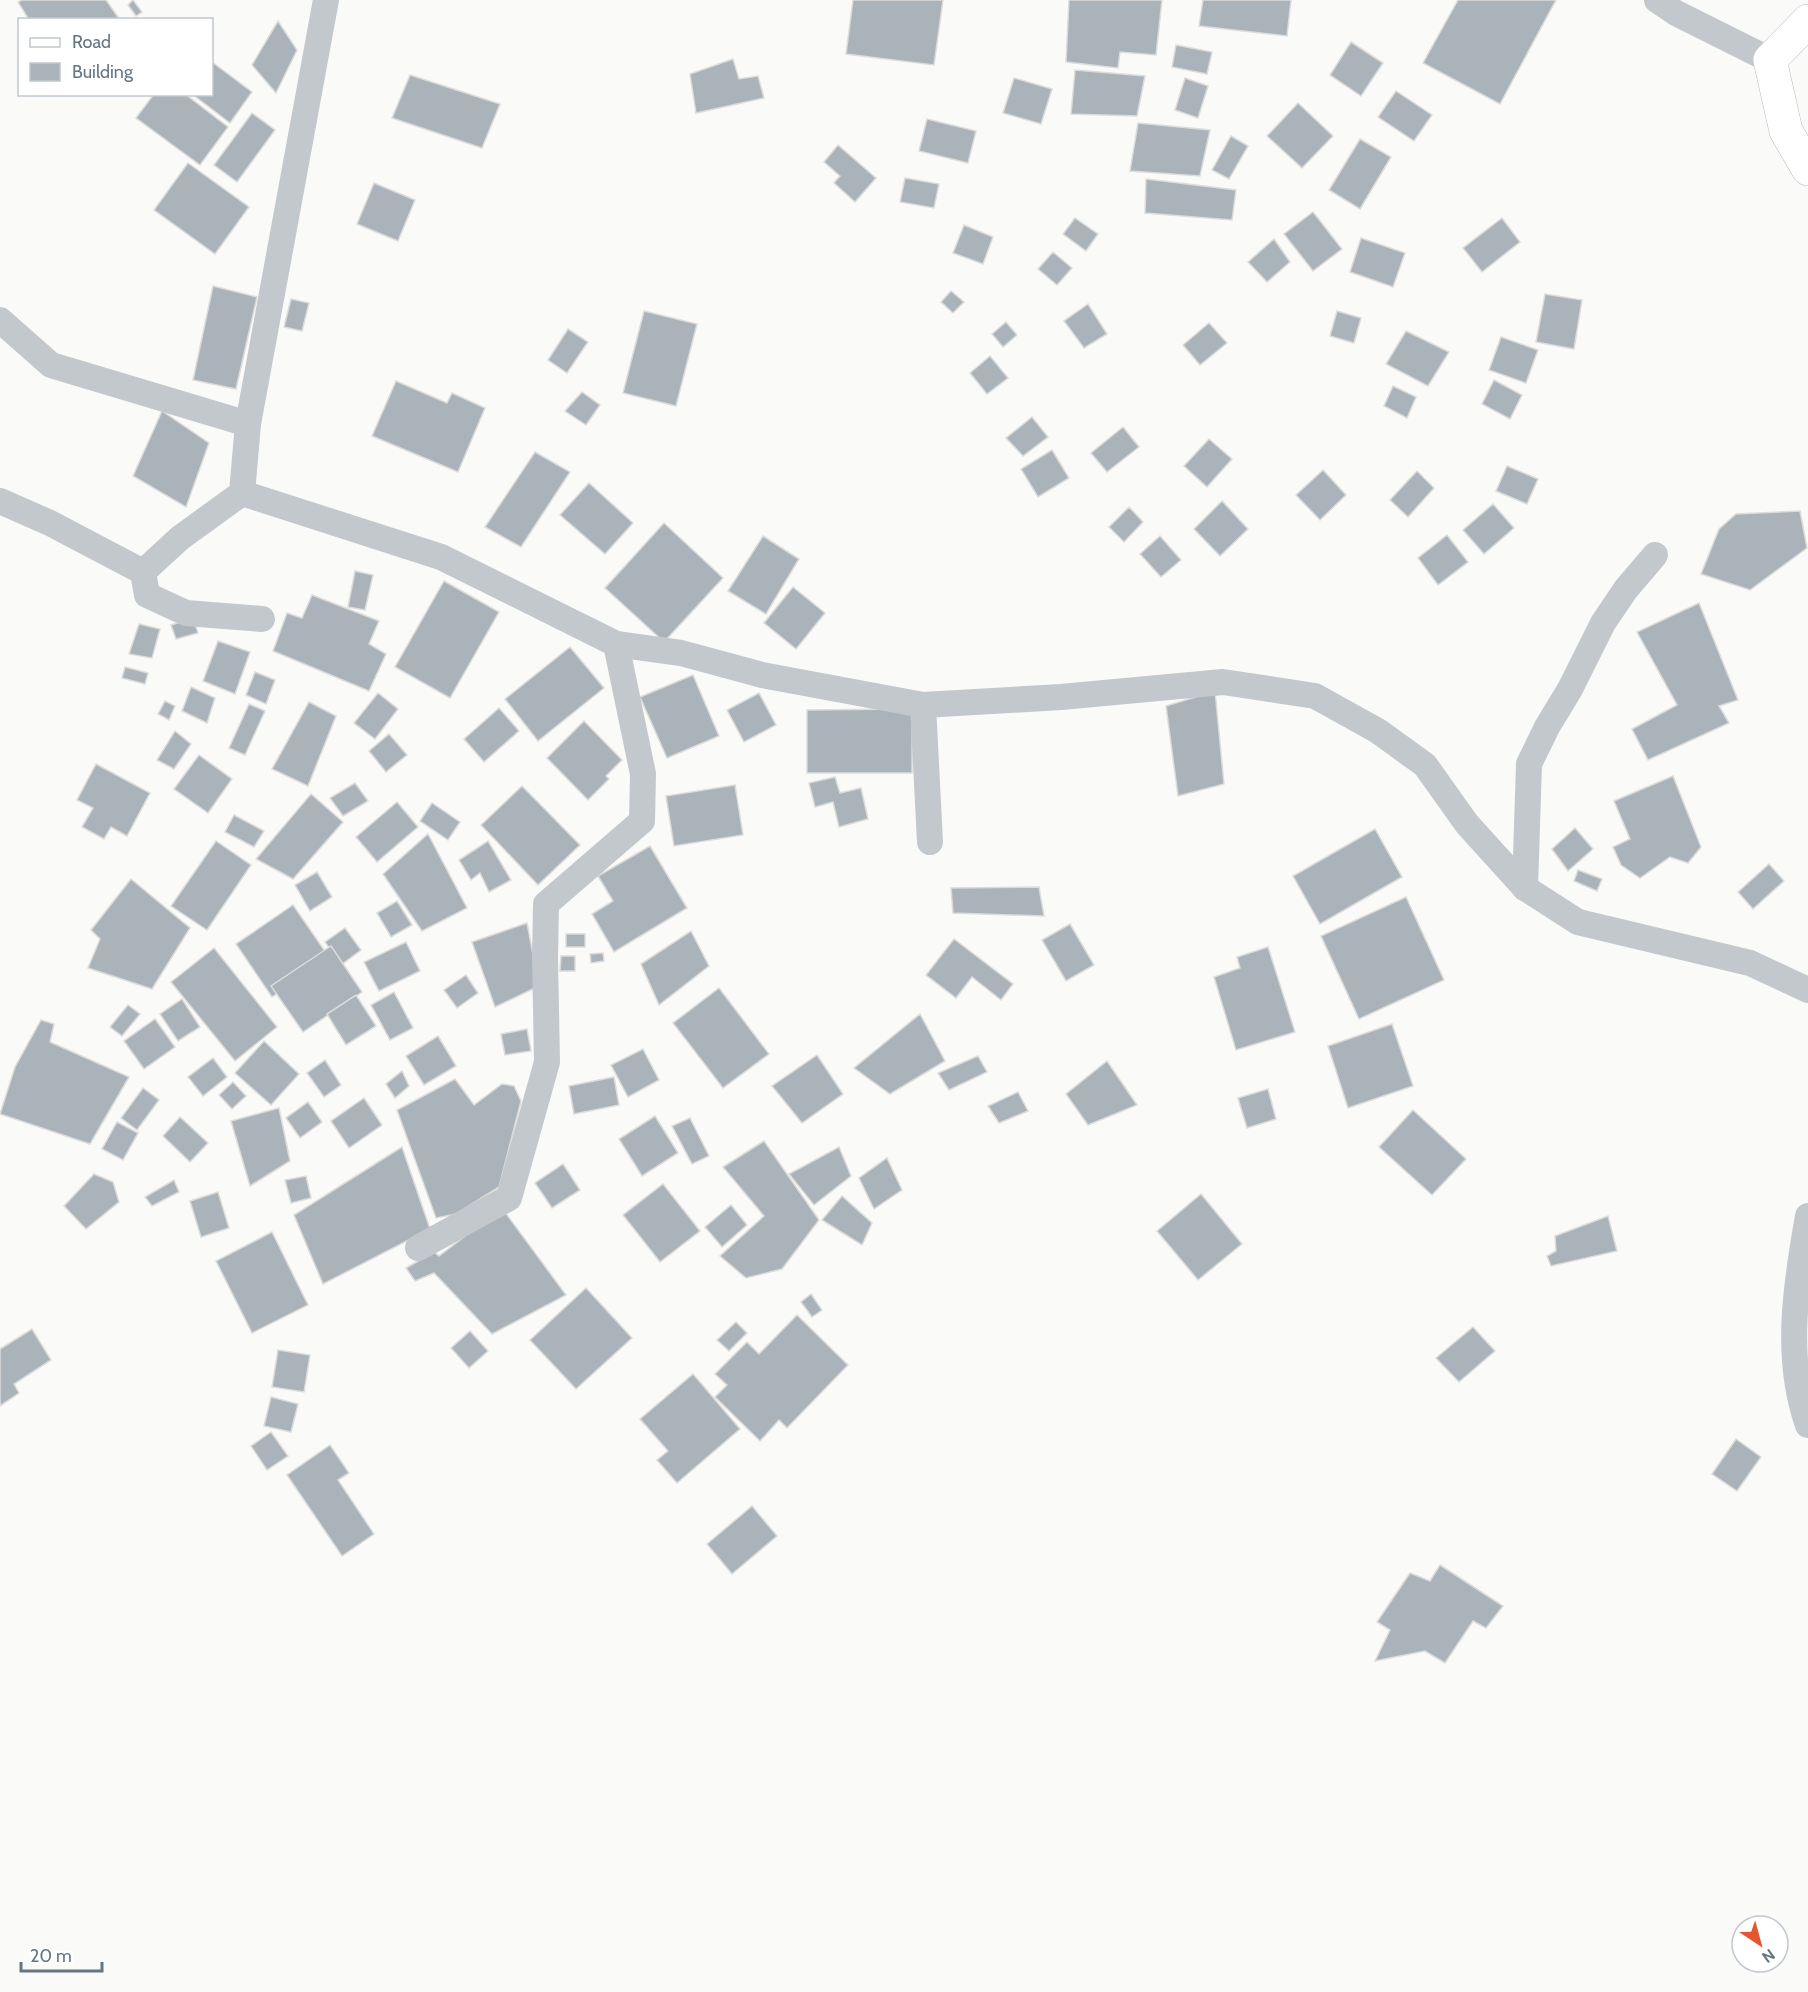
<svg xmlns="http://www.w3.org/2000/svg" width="1808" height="1992" viewBox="0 0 1808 1992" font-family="Cabin,sans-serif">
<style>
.building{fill:#aab3b9;stroke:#dcdcda;stroke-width:1.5}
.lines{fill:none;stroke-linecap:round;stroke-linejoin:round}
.secondary-casing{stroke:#b3babf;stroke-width:34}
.street{stroke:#c3c8cc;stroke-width:26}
.secondary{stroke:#fff;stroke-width:33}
</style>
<rect width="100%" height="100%" fill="#fafaf8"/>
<g class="building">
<polygon points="22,0 106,0 120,20 29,20 18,2"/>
<polygon points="133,0 142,12 136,16 128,5"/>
<polygon points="853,0 943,0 934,65 846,54"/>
<polygon points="1069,0 1162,0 1156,55 1120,52 1118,68 1066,62"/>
<polygon points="1203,0 1291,0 1287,36 1199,26"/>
<polygon points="1458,0 1556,0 1500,104 1423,63"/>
<polygon points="278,21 297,50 276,93 252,65"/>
<polygon points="1351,42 1383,63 1361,96 1330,75"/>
<polygon points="1176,45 1212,52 1207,74 1172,67"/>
<polygon points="733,59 739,79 758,76 764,98 696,113 690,74"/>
<polygon points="212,62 252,92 230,123 192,94 212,94"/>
<polygon points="1075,70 1145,76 1137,116 1071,114"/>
<polygon points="410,75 500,104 482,148 392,118"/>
<polygon points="1014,78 1052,89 1041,124 1003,113"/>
<polygon points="1185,78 1208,86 1198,118 1175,110"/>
<polygon points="1396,91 1432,115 1414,141 1378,117"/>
<polygon points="154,94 185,94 228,127 200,165 136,118"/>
<polygon points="1298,103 1333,136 1302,168 1267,136"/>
<polygon points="252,113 275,130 237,182 214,165"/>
<polygon points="927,119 976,131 968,163 919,151"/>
<polygon points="1138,123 1210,130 1200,176 1130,171"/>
<polygon points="1231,136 1248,146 1229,179 1212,170"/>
<polygon points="1360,139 1391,157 1360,209 1329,190"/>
<polygon points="838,145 876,178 855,202 834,183 840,176 824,162"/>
<polygon points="188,163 249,207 215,254 154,210"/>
<polygon points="905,178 939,184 934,208 900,202"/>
<polygon points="1146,179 1236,190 1232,220 1145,213"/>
<polygon points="374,183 415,200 398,241 357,224"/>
<polygon points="1313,212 1342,249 1313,271 1284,234"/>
<polygon points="1075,218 1098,234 1086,251 1063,234"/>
<polygon points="1502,218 1520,242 1482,272 1463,248"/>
<polygon points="964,225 993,237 983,264 953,253"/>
<polygon points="1361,238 1405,253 1393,287 1350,272"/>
<polygon points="1274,239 1290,262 1267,282 1248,262"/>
<polygon points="1053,252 1072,268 1057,285 1038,269"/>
<polygon points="213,286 257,297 236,389 193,380"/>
<polygon points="951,291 964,302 953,313 941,302"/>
<polygon points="1545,294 1582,300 1574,349 1536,342"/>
<polygon points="291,299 309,303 302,331 284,327"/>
<polygon points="1088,304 1107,334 1084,348 1064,321"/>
<polygon points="644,311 697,324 676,406 623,393"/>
<polygon points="1337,311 1361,318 1354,343 1330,336"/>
<polygon points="1006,322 1017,335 1003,347 992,334"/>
<polygon points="1209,323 1227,343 1200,365 1183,345"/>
<polygon points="568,329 588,342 567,373 548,360"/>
<polygon points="1406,331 1449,352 1428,386 1386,364"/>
<polygon points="1501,337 1538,350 1526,383 1489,370"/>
<polygon points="990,356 1008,378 987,394 970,373"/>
<polygon points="1494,380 1522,395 1510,419 1482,404"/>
<polygon points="396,381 447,403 452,393 485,408 458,472 372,436"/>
<polygon points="1393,386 1416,397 1407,418 1384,406"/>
<polygon points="582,392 600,405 586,425 565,411"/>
<polygon points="162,411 209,443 186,507 133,476"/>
<polygon points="1032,417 1048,437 1023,456 1006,438"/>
<polygon points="1123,427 1139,447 1107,472 1091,453"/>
<polygon points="1209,439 1232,459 1207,487 1184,466"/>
<polygon points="1052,450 1069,478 1038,497 1021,469"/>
<polygon points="535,452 570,472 521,547 485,527"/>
<polygon points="1507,466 1538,479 1527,504 1496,491"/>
<polygon points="1323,470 1346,495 1320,520 1296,495"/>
<polygon points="1417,471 1434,488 1408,517 1390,500"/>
<polygon points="589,483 633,523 605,554 560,515"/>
<polygon points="1222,501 1248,529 1220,556 1194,529"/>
<polygon points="1493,504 1514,528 1484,554 1463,530"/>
<polygon points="1129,507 1143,522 1124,542 1109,527"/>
<polygon points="1800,511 1807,548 1750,590 1701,574 1719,529 1736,514"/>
<polygon points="664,523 723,578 664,642 605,588"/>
<polygon points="1447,535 1468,562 1438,585 1418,558"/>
<polygon points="763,536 799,559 766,614 728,591"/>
<polygon points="1160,536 1181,560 1161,577 1140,554"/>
<polygon points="355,571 373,575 365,610 348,607"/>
<polygon points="444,581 499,612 450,698 395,667"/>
<polygon points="793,587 825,613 796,649 764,623"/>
<polygon points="312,595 379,621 369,644 386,654 369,691 273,651 287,613 302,618"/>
<polygon points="1699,603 1738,700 1719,706 1729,723 1648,760 1632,729 1677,705 1637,632"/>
<polygon points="193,618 198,633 176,639 171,625"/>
<polygon points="139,624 160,629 152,658 129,654"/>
<polygon points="218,641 250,652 235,694 203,681"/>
<polygon points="570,647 604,688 538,741 505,699"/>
<polygon points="125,667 148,673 145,684 122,678"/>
<polygon points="255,672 275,680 266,704 246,695"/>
<polygon points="693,675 719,736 667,758 640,697"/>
<polygon points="191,687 215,698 207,723 182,711"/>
<polygon points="1215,691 1224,784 1178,796 1166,706"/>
<polygon points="378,693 398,709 375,739 354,723"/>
<polygon points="759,693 776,725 744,742 727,710"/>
<polygon points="165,701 175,706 169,720 158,714"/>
<polygon points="309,702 336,716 308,786 272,769"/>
<polygon points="249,704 265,711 245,755 229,748"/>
<polygon points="499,708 519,731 484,762 464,739"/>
<polygon points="912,709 912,773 807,773 807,710"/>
<polygon points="584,721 622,760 606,776 609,779 588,800 547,758"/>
<polygon points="175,731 191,744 174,769 157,760"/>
<polygon points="389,734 407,755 386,772 369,751"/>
<polygon points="199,755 232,779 208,813 174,789"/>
<polygon points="96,764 150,793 127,836 111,827 104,839 82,827 93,808 77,800"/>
<polygon points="1673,776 1701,847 1688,863 1670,857 1640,878 1621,865 1613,847 1630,839 1614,801"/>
<polygon points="835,777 840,793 861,788 868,819 839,827 833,802 815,807 809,783"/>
<polygon points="355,783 368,801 343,816 330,798"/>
<polygon points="735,785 743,835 674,846 666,796"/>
<polygon points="522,786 580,845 538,885 481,825"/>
<polygon points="311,794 343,822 293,879 256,859"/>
<polygon points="397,802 418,827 377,862 356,837"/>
<polygon points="432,803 460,822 448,840 420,821"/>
<polygon points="234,815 264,831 254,847 225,832"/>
<polygon points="1575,828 1593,849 1568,871 1552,849"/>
<polygon points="1375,829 1402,877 1320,924 1293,876"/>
<polygon points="428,834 467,908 422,931 383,874"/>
<polygon points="216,841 251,865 207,930 171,906"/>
<polygon points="488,841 511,880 489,892 480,873 471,880 459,860"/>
<polygon points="650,846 687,908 614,952 592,914 613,901 598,876"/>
<polygon points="1769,864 1784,881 1753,909 1738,892"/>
<polygon points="1578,870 1602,879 1597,891 1574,881"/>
<polygon points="317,872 332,897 310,911 295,885"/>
<polygon points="131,879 190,928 152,989 88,968 100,939 91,930"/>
<polygon points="1039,887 1044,916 953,913 951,888"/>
<polygon points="1406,897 1444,980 1359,1019 1321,936"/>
<polygon points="397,901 412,925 391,937 377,913"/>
<polygon points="293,905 329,957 272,997 236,944"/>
<polygon points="527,923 539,986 495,1007 472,942"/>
<polygon points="1070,924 1094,965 1066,981 1042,940"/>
<polygon points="345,928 361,950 341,965 325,942"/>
<polygon points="691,931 709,966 659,1005 641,964"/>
<rect x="566" y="934" width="19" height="13"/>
<polygon points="954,939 1013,984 1001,1000 972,977 956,998 926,975"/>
<polygon points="406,942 420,971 379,991 364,962"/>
<polygon points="331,946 362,992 303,1032 271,986"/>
<polygon points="1268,947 1295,1032 1236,1050 1214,977 1240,968 1237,957"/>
<polygon points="214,948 277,1027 235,1061 171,982"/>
<polygon points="603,953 604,961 591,963 590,954"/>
<polygon points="561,956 575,956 575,971 560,971"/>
<polygon points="466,975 478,993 457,1008 444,990"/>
<polygon points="719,988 769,1054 723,1088 673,1023"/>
<polygon points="394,992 413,1028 390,1040 371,1005"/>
<polygon points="356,995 376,1026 346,1045 327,1014"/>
<polygon points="182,999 200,1027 178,1041 160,1014"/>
<polygon points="128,1005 140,1014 122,1036 110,1027"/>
<polygon points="920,1014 945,1061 890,1094 854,1068"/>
<polygon points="155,1019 175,1047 144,1069 124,1041"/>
<polygon points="41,1020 54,1024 50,1042 129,1077 90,1144 0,1114 15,1067"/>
<polygon points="1392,1024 1413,1086 1348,1108 1328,1046"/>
<polygon points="527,1029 531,1051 505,1055 501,1034"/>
<polygon points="438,1036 456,1066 424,1085 406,1056"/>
<polygon points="264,1041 299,1074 271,1105 235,1073"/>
<polygon points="643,1049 659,1080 628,1097 611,1065"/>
<polygon points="817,1055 843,1094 802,1123 772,1086"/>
<polygon points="978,1056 987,1072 949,1090 938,1073"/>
<polygon points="213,1058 227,1077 203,1096 188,1077"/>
<polygon points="325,1060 341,1085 324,1097 307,1073"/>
<polygon points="1107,1061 1137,1105 1088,1125 1066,1094"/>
<polygon points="402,1071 409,1086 395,1098 386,1084"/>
<polygon points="614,1077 619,1105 574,1114 569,1086"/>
<polygon points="455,1079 474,1105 502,1084 514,1086 521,1101 499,1187 456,1214 436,1218 397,1110"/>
<polygon points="233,1082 246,1096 232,1109 219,1095"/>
<polygon points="143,1088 159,1100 137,1130 121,1118"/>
<polygon points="1268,1089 1276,1119 1247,1128 1238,1098"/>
<polygon points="1018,1092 1028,1111 999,1123 988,1106"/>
<polygon points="364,1098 382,1125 349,1148 331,1121"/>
<polygon points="308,1102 322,1122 300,1138 286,1118"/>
<polygon points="279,1108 290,1161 250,1186 231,1121"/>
<polygon points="1413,1110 1466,1159 1432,1195 1379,1147"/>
<polygon points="655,1116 678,1153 642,1176 619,1139"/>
<polygon points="180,1117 208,1143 190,1162 163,1136"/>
<polygon points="690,1118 709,1156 692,1164 672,1126"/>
<polygon points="117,1122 138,1133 123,1160 102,1149"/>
<polygon points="764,1141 819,1220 782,1269 746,1278 720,1256 764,1216 723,1167"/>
<polygon points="402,1147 430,1229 323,1284 294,1215"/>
<polygon points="839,1147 851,1176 814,1205 789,1174"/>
<polygon points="887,1158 902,1190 874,1209 859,1178"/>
<polygon points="563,1164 580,1190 552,1208 535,1183"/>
<polygon points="94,1174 113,1182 119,1202 86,1229 64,1206"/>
<polygon points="306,1176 311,1198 291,1203 285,1180"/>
<polygon points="174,1180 179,1192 152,1206 145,1197"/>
<polygon points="663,1184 700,1231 660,1262 623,1215"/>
<polygon points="218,1192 229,1228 201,1237 190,1201"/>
<polygon points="1201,1194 1242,1244 1198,1280 1157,1231"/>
<polygon points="842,1196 872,1223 862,1245 822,1220"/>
<polygon points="731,1205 747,1225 722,1247 705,1227"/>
<polygon points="502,1208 566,1295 492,1334 434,1273 415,1281 406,1268 434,1252 439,1256"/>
<polygon points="1608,1216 1617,1251 1551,1266 1547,1256 1556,1251 1555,1236"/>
<polygon points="272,1232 308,1305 252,1333 216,1261"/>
<polygon points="586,1288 632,1338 576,1389 530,1340"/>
<polygon points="811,1294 822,1310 812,1317 801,1302"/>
<polygon points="797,1315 848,1365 787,1428 779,1420 760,1441 715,1397 727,1385 715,1374 747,1342 759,1354"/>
<polygon points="736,1322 747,1333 729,1351 717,1340"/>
<polygon points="1473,1327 1495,1351 1459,1382 1436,1358"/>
<polygon points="32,1329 51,1360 14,1384 19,1393 0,1406 0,1349"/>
<polygon points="470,1331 488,1351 469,1368 451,1348"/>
<polygon points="278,1350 310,1355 304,1392 272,1387"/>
<polygon points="693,1374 740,1429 677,1483 657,1460 668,1451 640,1419"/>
<polygon points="271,1397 298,1404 291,1432 264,1426"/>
<polygon points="271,1432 288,1456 267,1470 251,1446"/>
<polygon points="1736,1439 1761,1457 1737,1491 1712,1474"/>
<polygon points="330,1445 349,1473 338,1480 374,1534 342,1556 287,1475"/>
<polygon points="752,1506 777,1536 732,1574 707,1544"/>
<polygon points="1440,1565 1503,1606 1486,1628 1473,1621 1445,1663 1425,1651 1375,1661 1390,1630 1377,1622 1410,1573 1430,1581"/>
</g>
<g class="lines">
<defs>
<polyline id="secondary" points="1808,21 1770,60 1786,131 1808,169"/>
</defs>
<use href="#secondary" class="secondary-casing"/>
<g class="street">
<polyline points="1657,0 1676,13 1770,60"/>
<polyline points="0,320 51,365 248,424"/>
<polyline points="242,493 441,557 616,644 643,774 642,821 546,904 545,958 547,1062 509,1198 418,1248"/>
<polyline points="0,501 50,523 143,572"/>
<polyline points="262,619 186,613 147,595 143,572 180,538 242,493 248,424 326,0"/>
<polyline points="616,644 681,653 762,675 923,705 930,842"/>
<polyline points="923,705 1061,697 1223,682 1315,696 1378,731 1425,765 1467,824 1525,888 1578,922 1750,963 1808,990"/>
<polyline points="1525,888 1529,764 1547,727 1570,689 1603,623 1626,589 1655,555"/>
<path d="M1808,1216C1796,1284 1784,1358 1808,1425"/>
</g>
<use href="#secondary" class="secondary"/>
</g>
<rect x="18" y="18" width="195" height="78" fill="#ffffff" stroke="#c1c8cd" stroke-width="1.5"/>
<rect x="30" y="38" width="30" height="9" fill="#ffffff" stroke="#c1c8cd" stroke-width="1.5"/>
<text x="72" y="48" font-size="18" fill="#657683">Road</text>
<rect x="30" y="63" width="30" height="18" fill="#aab3b9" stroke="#c1c8cd" stroke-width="1.5"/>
<text x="72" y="78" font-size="18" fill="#657683">Building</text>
<g transform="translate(1760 1944) rotate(144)"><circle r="28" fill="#ffffff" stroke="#c1c8cd" stroke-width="1.5"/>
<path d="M0-4.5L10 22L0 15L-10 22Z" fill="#e4572e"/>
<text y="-9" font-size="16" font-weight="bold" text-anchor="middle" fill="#657683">N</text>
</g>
<path d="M21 1962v9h81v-9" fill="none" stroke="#657683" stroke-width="3"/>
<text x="30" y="1962" font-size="18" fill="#657683" stroke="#ffffff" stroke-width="4.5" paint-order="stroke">20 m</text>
</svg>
